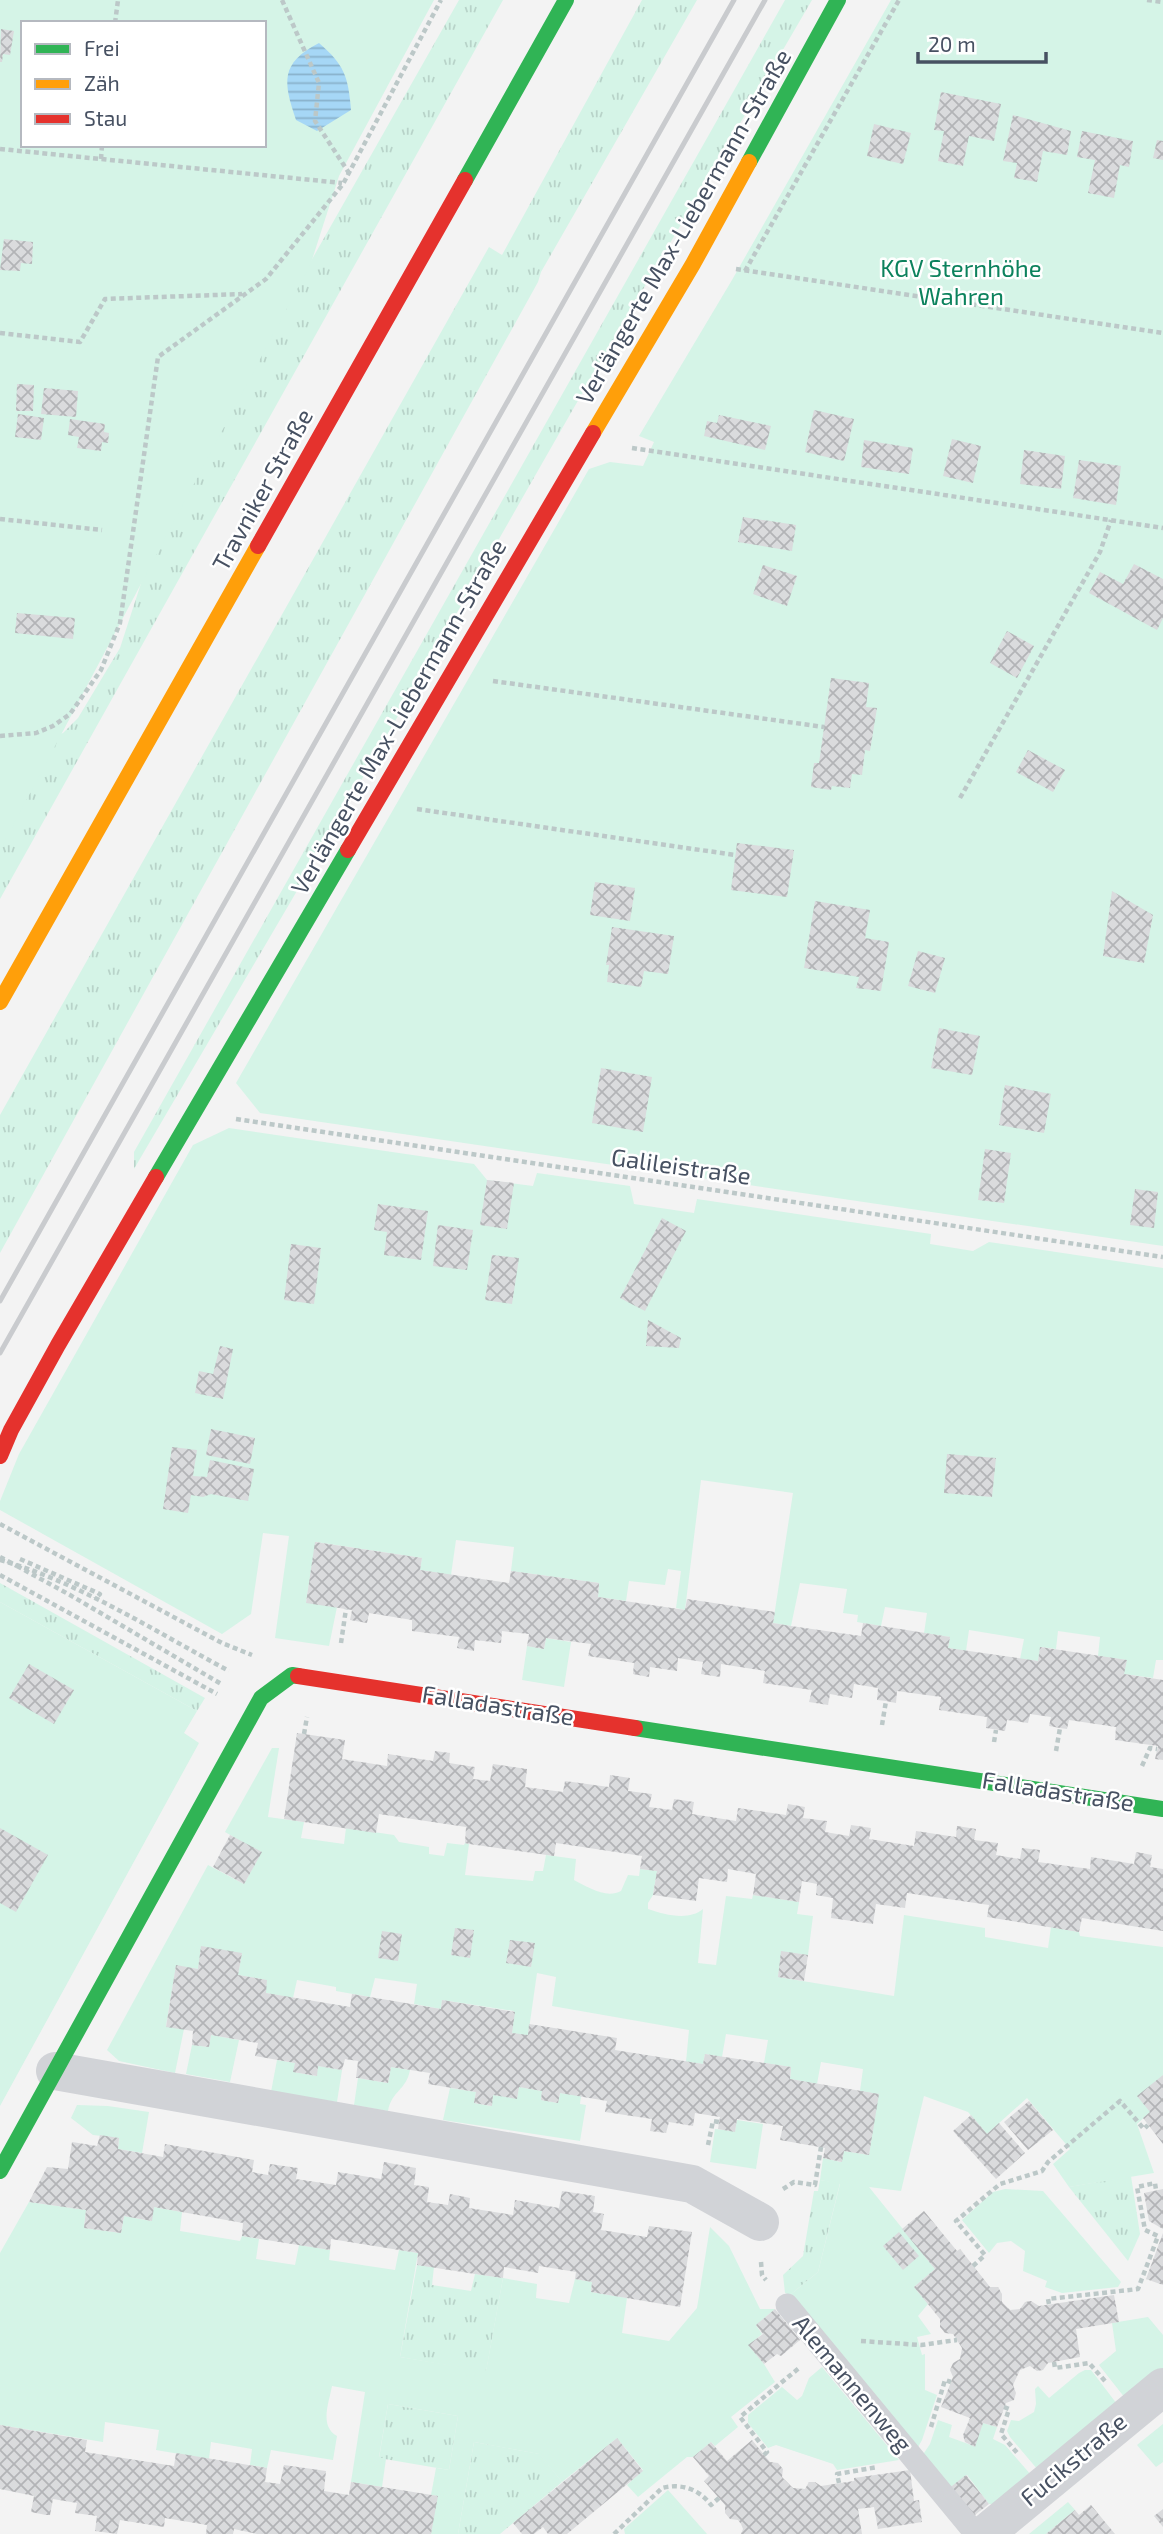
<svg xmlns="http://www.w3.org/2000/svg" width="1163" height="2534" viewBox="0 0 1163 2534" font-family="'Exo 2',sans-serif">
<style>
.grass{fill:url(#grass-tufts)}
.green{fill:#d5f4e7;fill-rule:evenodd}
.water{fill:url(#water-rules)}
.building{fill:url(#building-cross-hatch)}
.lines{fill:none;stroke-linecap:round;stroke-linejoin:round}
.path{stroke:#bcc8c8;stroke-width:4.5;stroke-dasharray:5 3.5;stroke-linecap:butt}
.lane{stroke:#d1d3d7;stroke-width:23}
.street{stroke:#d1d3d7;stroke-width:38}
.fast{stroke:#30b455;stroke-width:16}
.slow{stroke:#ff9f0a;stroke-width:16}
.jam{stroke:#e5322d;stroke-width:16}
.rail{stroke:#c9cbce;stroke-width:5}
.path-bridge{stroke:#bcc8c8;stroke-width:4.5;stroke-dasharray:5 3.5;stroke-linecap:butt}
.labels{text-anchor:middle;stroke-width:5;stroke-linejoin:round;paint-order:stroke}
.street-label{font-size:24px;fill:#475162;stroke:#fff}
.park-label{font-size:24px;fill:#0c825d;stroke:#fff}
</style>
<defs>
<pattern id="grass-tufts" width="24" height="20" patternUnits="userSpaceOnUse" patternTransform="scale(1.75)"><rect width="24" height="20" fill="#d5f4e7"/><path d="M3 7l-1-3M5 7V3M7 7l1-3M15 17l-1-3M17 17v-4M19 17l1-3" fill="none" stroke="#b8d3c9"/></pattern>
<pattern id="water-rules" width="6" height="5" patternUnits="userSpaceOnUse" patternTransform="scale(1.75)"><rect width="6" height="5" fill="#a6d7f6"/><path d="M0 2.5h6" fill="none" stroke="#89b1cb"/></pattern>
<pattern id="building-cross-hatch" width="8" height="8" patternUnits="userSpaceOnUse" patternTransform="scale(1.75)"><rect width="8" height="8" fill="#dadbdd"/><path d="M0 0l8 8M0 8l8-8" fill="none" stroke="#b3b4b7"/></pattern>
</defs>
<rect width="100%" height="100%" fill="#f3f3f3"/>
<g class="grass">
<polygon points="459,0 503,0 0,899 0,747 36,744 63,733 78,718 120,648 145,571 311,261"/>
<polygon points="642,0 697,0 541,272 538,282 0,1253 0,1115 489,247 502,255"/>
<polygon points="785,0 812,0 572,411 342,814 134,1169 134,1152"/>
<polygon points="0,1583 205,1698 197,1711 0,1602"/>
<polygon points="1131,2176 1140,2234 1128,2261 1069,2187"/>
<polygon points="820,2180 840,2183 818,2272 790,2295 785,2293 783,2275 803,2256 814,2191 818,2191"/>
<polygon points="417,2265 434,2267 432,2285 471,2291 475,2274 503,2278 486,2372 400,2357"/>
<polygon points="388,2404 458,2416 449,2470 379,2458"/>
<polygon points="474,2442 540,2454 562,2482 500,2534 458,2534"/>
</g>
<g class="green">
<path d="M0,0H434L339,176L311,263L0,850ZM23,23H264V145H23Z"/>
<polygon points="891,0 1163,0 1163,1246 260,1113 236,1083 589,469 610,462 643,466 654,442 639,436 732,280"/>
<polygon points="229,1128 474,1164 487,1180 533,1186 537,1173 630,1186 634,1204 694,1213 697,1199 931,1234 930,1244 973,1251 989,1242 1163,1268 1163,1660 1156,1660 1153,1678 1124,1674 1126,1660 1098,1656 1100,1637 1058,1631 1056,1649 1041,1647 1038,1661 1020,1659 1024,1639 969,1630 966,1651 948,1648 950,1637 924,1633 927,1613 885,1607 881,1626 857,1622 858,1615 843,1613 847,1589 800,1583 791,1626 773,1623 793,1493 701,1480 685,1610 676,1608 681,1571 668,1569 665,1585 629,1581 626,1601 598,1597 599,1583 511,1571 514,1547 456,1540 451,1575 420,1570 422,1558 316,1542 306,1602 337,1607 329,1646 275,1638 289,1536 263,1533 251,1614 222,1634 0,1510 0,1501 19,1454 193,1145"/>
<polygon points="0,1602 197,1711 184,1733 199,1743 0,2106"/>
<polygon points="546,1638 571,1642 564,1687 522,1680 527,1646 544,1649"/>
<path d="M272,1748H279L268,1817L304,1822L301,1838L344,1844L346,1828L394,1835L399,1842L429,1847V1854L444,1856L447,1843L464,1845L465,1843L469,1844L465,1875L533,1881L535,1871H543L546,1855L576,1859L574,1880C588,1887 606,1899 621,1891L628,1875L639,1876L640,1869L657,1871L653,1895L648,1903V1909C665,1915 689,1921 703,1909L698,1963L716,1965L726,1896L752,1899L753,1895L799,1902L797,1914L813,1916L808,1955L782,1952L778,1977L894,1996L904,1915L985,1928V1937L1048,1948L1051,1927L1079,1932L1080,1936L1163,1947V2075L1150,2112L1137,2124L1154,2173L1069,2187L1053,2164L1070,2149L1027,2098L987,2134L968,2112L924,2096L901,2191L869,2187L935,2269L914,2287L928,2304L918,2316L931,2334L917,2337L922,2355L925,2354V2390L937,2395L922,2440L917,2449L790,2295L818,2272L840,2184L820,2180L823,2158L841,2162L844,2151L869,2155L878,2094L860,2091L863,2069L821,2062L817,2084L790,2079L791,2067L764,2063L768,2040L726,2034L722,2057L705,2054L703,2064L686,2062L689,2030L552,2006L556,1977L537,1973L528,2036L512,2033L514,2011L442,2000L441,2009L414,2004L417,1984L375,1978L370,1997L336,1991V1987L297,1980L293,1998L266,1993V1980L238,1975L242,1953L198,1969L176,1966L166,2026L184,2029L175,2073L119,2061L107,2050L208,1865L244,1884L261,1853L225,1832Z"/>
<polygon points="211,2035 239,2040 230,2082 186,2074 192,2045 209,2047"/>
<polygon points="277,2060 295,2063 294,2072 316,2076 318,2066 342,2070 337,2102 271,2092"/>
<path d="M391,2067L410,2070C406,2091 392,2090 388,2111L354,2105L358,2078L388,2083Z"/>
<polygon points="519,2087 542,2091 541,2100 558,2103 560,2093 581,2096 580,2104 586,2105 580,2141 443,2120 450,2088 476,2092 474,2103 491,2106 493,2095 517,2098"/>
<polygon points="77,2105 108,2106 149,2112 142,2153 118,2149 119,2138 93,2135 71,2118"/>
<polygon points="737,2120 763,2124 756,2169 710,2162 715,2129 735,2131"/>
<polygon points="1005,2189 1043,2191 1121,2282 1118,2287 1062,2293 1045,2287 1047,2281 1023,2271 1025,2251 1011,2241 997,2243 989,2253 962,2220 993,2192"/>
<path d="M29,2202L86,2210L84,2228L121,2233L124,2216L151,2221L154,2207L182,2212L180,2231L240,2241L242,2236L259,2239L256,2259L295,2265L299,2245L330,2250L329,2260L395,2270L399,2250L418,2253L400,2357L486,2371L503,2278L537,2284L536,2298L569,2303L575,2279L592,2282L591,2292L627,2298L622,2333L669,2341L697,2308L710,2227L729,2246L760,2309H775L756,2325L762,2334L749,2345L764,2364L775,2382L731,2417L738,2427L715,2446L711,2442L693,2457H687L638,2497L627,2485L643,2470L617,2438L562,2482L539,2454L474,2442L458,2534H431L437,2496L431,2495L436,2468L449,2470L458,2416L388,2404L379,2457L386,2459L382,2487L351,2482L365,2392L332,2386C329,2403 319,2426 337,2436L333,2460L271,2450L267,2468L250,2465L252,2449L211,2442L209,2459L156,2450L159,2430L105,2422L103,2442L0,2425V2253Z"/>
<polygon points="1148,2317 1163,2335 1163,2368 1125,2398 1099,2365 1116,2351 1112,2323"/>
<polygon points="822,2367 899,2460 837,2470 833,2464 776,2445 768,2448 748,2423 748,2415 782,2387 797,2400 802,2396 809,2378"/>
<polygon points="1085,2370 1091,2370 1117,2404 1038,2470 1010,2437 1007,2431 1011,2420 1019,2421 1034,2412 1036,2404 1035,2389 1038,2386 1049,2398 1079,2373"/>
<polygon points="938,2420 952,2425 949,2437 974,2446 983,2423 997,2427 993,2439 1005,2445 1032,2476 997,2504 989,2504 967,2475 948,2489 922,2456 930,2444"/>
<polygon points="1163,2424 1163,2462 1156,2467 1137,2445"/>
<polygon points="668,2490 707,2534 625,2534 624,2529"/>
<polygon points="1068,2502 1075,2510 1046,2534 1029,2534"/>
</g>
<path class="water" d="M319,43C344,65 348,75 351,110L317,131L296,120C283,82 280,63 319,43Z"/>
<g class="building">
<polygon points="1,29 14,31 10,55 3,54 2,62 0,62"/>
<polygon points="941,92 1001,104 994,141 969,136 963,166 938,161 944,131 934,130"/>
<polygon points="1013,115 1071,131 1067,155 1043,151 1037,182 1014,178 1017,163 1003,161"/>
<polygon points="874,124 911,133 903,164 867,156"/>
<polygon points="1082,131 1133,141 1129,167 1120,165 1114,198 1088,193 1095,160 1077,157"/>
<polygon points="1157,140 1163,141 1163,160 1153,158"/>
<polygon points="4,239 33,242 32,264 21,263 20,271 0,270"/>
<polygon points="17,384 34,385 33,411 16,411"/>
<polygon points="44,388 78,391 76,417 41,414"/>
<polygon points="814,410 854,419 844,461 805,452"/>
<polygon points="18,414 44,418 41,440 15,437"/>
<polygon points="719,415 771,426 765,450 704,436 707,421 717,423"/>
<polygon points="70,419 105,424 104,432 109,433 108,443 102,442 101,451 77,448 79,437 68,435"/>
<polygon points="952,439 981,446 973,483 943,476"/>
<polygon points="864,440 913,448 909,474 861,467"/>
<polygon points="1024,450 1065,456 1061,489 1020,484"/>
<polygon points="1079,460 1121,466 1116,505 1073,498"/>
<polygon points="743,517 796,525 792,551 738,542"/>
<polygon points="1134,564 1163,579 1163,618 1157,630 1089,593 1100,572 1123,584"/>
<polygon points="763,565 797,576 787,606 753,594"/>
<polygon points="17,613 75,618 73,639 15,633"/>
<polygon points="1007,631 1034,646 1017,678 990,663"/>
<polygon points="831,678 869,683 866,707 877,708 870,751 865,750 862,775 852,774 850,788 832,786 831,790 811,787 814,763 819,763"/>
<polygon points="1028,750 1065,770 1053,792 1016,772"/>
<polygon points="737,843 794,850 787,897 731,890"/>
<polygon points="595,882 635,888 630,921 590,915"/>
<polygon points="1112,891 1153,915 1144,963 1103,956"/>
<polygon points="815,901 870,910 865,938 889,942 881,991 856,988 859,977 804,968"/>
<polygon points="612,927 674,936 668,974 644,971 641,987 607,982 609,965 606,965"/>
<polygon points="918,951 945,958 935,993 908,986"/>
<polygon points="939,1028 980,1036 972,1075 931,1068"/>
<polygon points="601,1068 652,1077 643,1132 592,1123"/>
<polygon points="1005,1085 1051,1094 1044,1133 999,1125"/>
<polygon points="985,1149 1011,1153 1004,1203 978,1200"/>
<polygon points="487,1180 514,1183 507,1229 480,1225"/>
<polygon points="1135,1189 1158,1192 1154,1228 1130,1225"/>
<polygon points="378,1204 428,1211 421,1260 384,1255 387,1232 374,1230"/>
<polygon points="662,1218 686,1231 645,1311 620,1298"/>
<polygon points="438,1225 473,1230 467,1270 433,1266"/>
<polygon points="291,1244 321,1248 314,1304 284,1300"/>
<polygon points="492,1255 519,1258 512,1304 485,1300"/>
<polygon points="648,1320 681,1338 679,1348 646,1346"/>
<polygon points="220,1346 233,1349 223,1399 195,1393 199,1371 213,1374"/>
<polygon points="211,1429 255,1438 250,1464 206,1455"/>
<polygon points="172,1447 197,1450 193,1476 207,1477 210,1460 254,1469 248,1501 211,1494 203,1497 191,1495 188,1513 163,1509"/>
<polygon points="947,1454 996,1458 992,1497 944,1493"/>
<polygon points="315,1542 422,1558 420,1570 509,1583 511,1571 599,1583 598,1597 685,1610 687,1599 775,1612 773,1623 791,1626 861,1636 863,1623 950,1637 948,1648 1038,1661 1040,1647 1127,1660 1124,1674 1163,1680 1163,1760 1155,1759 1158,1746 1115,1740 1116,1727 1069,1720 1067,1729 1060,1728 1049,1726 1051,1717 1030,1714 1028,1723 1007,1720 1005,1731 986,1728 987,1717 939,1710 941,1697 897,1691 896,1703 886,1701 877,1700 878,1688 854,1684 852,1698 830,1694 828,1705 809,1702 812,1690 763,1683 765,1671 721,1664 720,1677 701,1674 703,1662 678,1658 677,1671 650,1667 649,1677 633,1674 634,1663 588,1656 591,1644 546,1638 544,1649 527,1646 529,1634 502,1631 501,1643 475,1640 474,1651 457,1648 459,1637 412,1631 412,1620 369,1613 367,1623 350,1620 352,1610 306,1603"/>
<polygon points="29,1664 74,1690 54,1724 9,1698"/>
<polygon points="297,1733 345,1740 342,1759 387,1766 388,1754 433,1761 435,1751 450,1753 449,1763 475,1767 473,1779 490,1781 493,1764 527,1769 525,1787 563,1792 565,1781 609,1787 610,1775 630,1778 628,1791 652,1794 649,1807 672,1810 674,1799 694,1802 692,1814 736,1821 738,1808 786,1815 788,1804 805,1807 803,1818 827,1821 825,1832 849,1836 851,1825 871,1828 869,1839 914,1846 916,1831 956,1837 957,1826 976,1829 974,1840 998,1843 996,1855 1020,1859 1022,1848 1040,1850 1038,1862 1090,1869 1091,1857 1134,1864 1136,1852 1152,1855 1150,1867 1163,1869 1163,1931 1082,1918 1079,1932 987,1917 989,1905 907,1893 905,1908 876,1904 873,1924 831,1918 833,1898 816,1895 817,1884 802,1881 799,1902 753,1895 756,1874 728,1869 727,1882 699,1878 696,1901 653,1895 657,1871 640,1869 642,1856 556,1843 554,1856 469,1844 465,1843 466,1827 379,1814 376,1833 284,1819"/>
<polygon points="0,1828 48,1855 16,1912 0,1903"/>
<polygon points="230,1835 262,1852 244,1884 213,1867"/>
<polygon points="455,1928 474,1930 470,1958 451,1955"/>
<polygon points="382,1931 402,1934 398,1961 378,1958"/>
<polygon points="510,1940 535,1943 531,1967 506,1963"/>
<polygon points="201,1946 242,1953 238,1975 267,1980 266,1993 350,2007 352,1994 441,2009 442,2000 515,2012 512,2033 528,2035 529,2024 617,2038 615,2050 703,2064 705,2054 791,2067 790,2079 879,2094 869,2155 844,2151 842,2162 823,2158 825,2148 780,2140 783,2126 737,2119 735,2132 718,2129 720,2117 695,2113 693,2126 669,2122 666,2133 650,2131 652,2119 605,2112 607,2101 560,2093 558,2103 541,2100 542,2091 519,2087 517,2099 493,2095 492,2106 474,2103 476,2092 428,2084 430,2073 391,2067 388,2083 358,2078 356,2078 358,2061 345,2059 342,2070 318,2066 317,2076 293,2072 295,2063 255,2056 258,2043 211,2035 209,2047 192,2045 193,2031 166,2027 176,1965 198,1969"/>
<polygon points="781,1951 808,1955 804,1981 778,1977"/>
<polygon points="1163,2075 1163,2144 1143,2118 1150,2112 1137,2096"/>
<polygon points="1029,2101 1053,2130 1028,2150 1004,2122"/>
<polygon points="971,2115 987,2134 999,2123 1025,2153 996,2179 953,2131"/>
<polygon points="100,2135 119,2138 118,2149 163,2157 165,2144 254,2160 252,2172 268,2175 270,2164 298,2168 296,2179 336,2185 338,2172 381,2179 384,2162 416,2168 414,2185 429,2187 427,2202 448,2205 450,2194 470,2198 469,2208 513,2215 515,2200 559,2208 562,2191 595,2196 593,2212 604,2214 601,2230 647,2237 649,2226 692,2232 680,2307 591,2292 592,2282 575,2279 576,2272 539,2266 538,2273 504,2267 503,2278 475,2274 417,2265 418,2253 399,2250 331,2239 330,2250 242,2236 243,2223 154,2207 152,2221 124,2216 121,2233 84,2228 86,2210 29,2202 47,2167 68,2169 72,2142 97,2146"/>
<polygon points="1163,2189 1163,2229 1149,2221 1144,2193"/>
<polygon points="924,2211 957,2251 960,2249 990,2287 998,2287 1002,2294 1002,2302 1010,2310 1020,2309 1025,2302 1031,2301 1039,2306 1114,2295 1119,2322 1076,2329 1080,2357 1048,2363 1043,2370 1037,2371 1030,2366 1020,2370 1013,2385 1016,2393 1014,2400 1006,2403 997,2427 983,2423 975,2447 965,2442 963,2435 970,2418 941,2407 953,2377 950,2370 953,2363 960,2359 962,2348 953,2334 945,2333 940,2327 940,2319 914,2287 935,2269 902,2229"/>
<polygon points="899,2232 919,2256 903,2270 883,2246"/>
<polygon points="1163,2233 1163,2285 1146,2279"/>
<polygon points="775,2309 800,2340 781,2356 777,2354 764,2364 748,2345 763,2334 756,2325"/>
<polygon points="0,2425 87,2440 85,2452 174,2466 176,2453 267,2468 265,2482 280,2484 284,2465 326,2471 324,2491 349,2495 351,2482 438,2496 431,2534 257,2534 234,2529 233,2534 206,2534 207,2525 165,2518 164,2527 120,2520 117,2534 95,2531 97,2516 75,2513 77,2503 53,2499 50,2515 46,2515 31,2512 34,2496 0,2489"/>
<polygon points="617,2438 643,2471 567,2534 548,2534 543,2527 534,2534 522,2534 513,2523"/>
<polygon points="752,2440 770,2462 778,2463 783,2469 782,2477 793,2488 805,2489 809,2482 815,2482 821,2486 854,2481 854,2478 910,2470 914,2501 919,2500 922,2522 878,2529 874,2507 858,2509 862,2534 741,2534 743,2529 741,2524 738,2520 730,2519 725,2513 725,2505 704,2481 709,2476 693,2457 711,2442 727,2461"/>
<polygon points="966,2475 989,2504 971,2518 948,2489"/>
<polygon points="1091,2505 1115,2534 1046,2534 1075,2510 1079,2515"/>
<polygon points="1163,2509 1163,2527 1154,2516"/>
</g>
<g class="lines">
<g class="path">
<polyline points="282,0 319,83 315,121 349,173"/>
<polyline points="1147,0 1163,2"/>
<polyline points="115,23 118,0"/>
<polyline points="0,149 342,183"/>
<polyline points="101,159 102,145"/>
<polyline points="736,269 1163,333"/>
<polyline points="745,271 899,0"/>
<polyline points="0,333 80,342 105,299 242,294"/>
<polyline points="632,448 1163,528"/>
<polyline points="0,519 102,530"/>
<polyline points="493,681 824,727"/>
<polyline points="0,736 36,733 53,726 70,714 101,670 120,623 158,357 266,279 343,184 441,0"/>
<polyline points="960,798 1100,552 1111,520"/>
<polyline points="417,809 735,855"/>
<polyline points="236,1119 1163,1257"/>
<polyline points="0,1524 222,1643 252,1655"/>
<polyline points="20,1559 100,1594 95,1599"/>
<path d="M0,1560C77,1581 158,1633 229,1671"/>
<polyline points="17,1566 70,1595 223,1685"/>
<polyline points="0,1575 217,1694"/>
<polyline points="341,1643 346,1609"/>
<polyline points="882,1725 886,1701"/>
<polyline points="304,1734 307,1717"/>
<polyline points="994,1742 996,1730"/>
<polyline points="1056,1751 1060,1728"/>
<polyline points="1142,1766 1150,1748 1157,1749"/>
<polyline points="708,2145 713,2121 719,2122"/>
<polyline points="783,2189 794,2182 815,2185 821,2147"/>
<polyline points="761,2262 762,2275 766,2280"/>
<polyline points="973,2266 985,2255 956,2221 1000,2184 1042,2171 1048,2162 1120,2101 1144,2129 1148,2125"/>
<polyline points="1049,2304 1048,2299 1138,2289 1158,2236 1145,2230 1137,2187 1155,2183 1156,2190"/>
<polyline points="861,2341 921,2345 957,2340"/>
<polyline points="1054,2362 1055,2368 1089,2363 1105,2381"/>
<polyline points="1004,2407 1009,2409 1001,2434 1019,2455"/>
<polyline points="931,2427 945,2380 951,2382"/>
<polyline points="764,2455 767,2452 740,2417 799,2368"/>
<polyline points="839,2483 837,2474 878,2467"/>
<path d="M614,2534L662,2488C681,2483 699,2489 711,2505L719,2498"/>
</g>
<polyline class="lane" points="787,2305 976,2534"/>
<g class="street">
<polyline points="55,2071 692,2184 760,2222"/>
<polyline points="985,2534 1163,2387"/>
</g>
<g class="fast">
<polyline points="749,162 838,0"/>
<polyline points="465,180 566,0"/>
<polyline points="156,1177 348,850"/>
<polyline points="635,1728 1163,1809"/>
<polyline points="0,2171 261,1698 292,1675 298,1676"/>
</g>
<g class="slow">
<polyline points="593,433 693,264 749,162"/>
<polyline points="0,1002 258,546"/>
</g>
<g class="jam">
<polyline points="258,546 465,180"/>
<polyline points="348,850 593,433"/>
<polyline points="0,1456 11,1430 58,1345 156,1177"/>
<polyline points="298,1676 635,1728"/>
</g>
<g class="rail">
<polyline points="0,1301 734,0"/>
<polyline points="0,1353 765,0"/>
</g>
<polyline class="path-bridge" points="0,1557 17,1566"/>
</g>
<g class="labels">
<g class="street-label">
<text transform="translate(684 227) rotate(-60)" y="8">Verlängerte Max-Liebermann-Straße</text>
<text transform="translate(263 490) rotate(-61)" y="8">Travniker Straße</text>
<text transform="translate(399 717) rotate(-60)" y="8">Verlängerte Max-Liebermann-Straße</text>
<text transform="translate(681 1167) rotate(8)" y="8">Galileistraße</text>
<text transform="translate(498 1706) rotate(9)" y="8">Falladastraße</text>
<text transform="translate(1058 1792) rotate(9)" y="8">Falladastraße</text>
<text transform="translate(852 2384) rotate(50)" y="8">Alemannenweg</text>
<text transform="translate(1074 2460) rotate(-40)" y="8">Fucikstraße</text>
</g>
<g class="park-label">
<text x="961" y="277">KGV Sternhöhe<tspan x="961" dy="28">Wahren</tspan></text>
</g>
</g>
<rect x="21" y="21" width="245" height="126" fill="#ffffff" stroke="#b5b9c0" stroke-width="2"/>
<rect x="35" y="44" width="35" height="10" fill="#30b455" stroke="#b5b9c0" stroke-width="2"/>
<text x="84" y="56" font-size="21" fill="#475162">Frei</text>
<rect x="35" y="79" width="35" height="10" fill="#ff9f0a" stroke="#b5b9c0" stroke-width="2"/>
<text x="84" y="91" font-size="21" fill="#475162">Zäh</text>
<rect x="35" y="114" width="35" height="10" fill="#e5322d" stroke="#b5b9c0" stroke-width="2"/>
<text x="84" y="126" font-size="21" fill="#475162">Stau</text>
<path d="M918 52v10h128v-10" fill="none" stroke="#475162" stroke-width="3.5"/>
<text x="928" y="52" font-size="21" fill="#475162" stroke="#ffffff" stroke-width="5" paint-order="stroke">20 m</text>
</svg>
